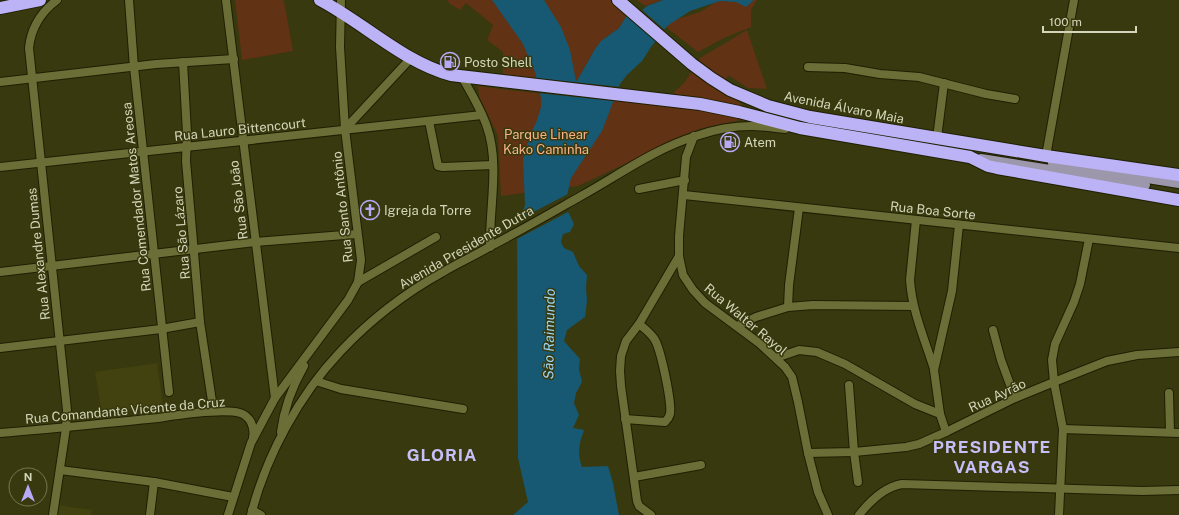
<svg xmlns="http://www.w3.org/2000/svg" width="1179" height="515" viewBox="0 0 1179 515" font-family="'Public Sans',sans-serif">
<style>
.built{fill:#41420f}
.green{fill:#613214}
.water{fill:#175872}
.pier{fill:#38390e}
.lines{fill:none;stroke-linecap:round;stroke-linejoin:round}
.minor-casing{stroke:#1f1f03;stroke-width:10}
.major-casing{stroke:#1f1f03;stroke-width:12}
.highway-casing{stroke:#1f1f03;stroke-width:14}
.minor{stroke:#6c6e37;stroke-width:8}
.major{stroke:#9c97aa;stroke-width:10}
.highway{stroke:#bcb2f6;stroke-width:12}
.labels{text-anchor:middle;stroke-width:3;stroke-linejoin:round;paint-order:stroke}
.poi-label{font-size:13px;fill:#d4d6ba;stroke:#38390e;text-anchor:start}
.street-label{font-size:13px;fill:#d4d6ba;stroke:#38390e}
.park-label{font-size:13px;fill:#f9b288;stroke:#38390e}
.water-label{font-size:14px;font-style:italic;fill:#9ad6f5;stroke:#38390e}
.district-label{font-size:17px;font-weight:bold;letter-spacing:1px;fill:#c7bff9;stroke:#38390e}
</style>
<rect width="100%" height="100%" fill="#38390e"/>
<g class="built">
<polygon points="157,363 163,405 102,414 95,372"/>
<polygon points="58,505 92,510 91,515 57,515"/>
</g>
<g class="green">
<polygon points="235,0 282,0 284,1 293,51 242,60"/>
<polygon points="447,0 626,0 626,17 619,28 606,37 595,49 578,79 576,81 510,76 503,75 503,52 487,40 493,25 466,3 460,10 450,4"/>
<polygon points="637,0 662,0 645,6"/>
<polygon points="719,0 757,0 751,10 751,27 724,38 698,52 662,24 700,12"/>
<polygon points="747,30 767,89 748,88 728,75 722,89 750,111 745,119 699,129 578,186 501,196 498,136 479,96 478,86 508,90 668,106 674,92 684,83 700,58"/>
</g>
<path class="water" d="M492,0H544L561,27L570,50L576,81L578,79L595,49L601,41L619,28L626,17L640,12L647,6L663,0H754L746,7L736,2L720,1L690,11L667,26L651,47L642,61L627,75L620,84L602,131L571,178L565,205L574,224L570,232L563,234L561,242L564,248L573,252L579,266L587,275L586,288L587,301L585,317L567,330L564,341L580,359L579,369L582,382L576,393L574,403L579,415L573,428L584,430C579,444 577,452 582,467L608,466L613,483L619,515H513L528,502L518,458L517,229L525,205L523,159L530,136L537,120L541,107V98L535,72L523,44Z"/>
<g class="pier">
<polygon points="641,9 666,31 657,42 626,15"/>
<polygon points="534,78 621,87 615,101 537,93"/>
<polygon points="570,193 567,205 570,211 515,240 515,228 518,220"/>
</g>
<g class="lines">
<defs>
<g id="minor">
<polyline points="129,0 134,67 169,392"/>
<polyline points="226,0 275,398"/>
<polyline points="183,62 187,133 186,161 200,322 212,401"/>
<polyline points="808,67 845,68 880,74 919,77 986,94 1015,99"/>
<path d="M462,77C471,93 481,109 487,127C500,164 489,209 490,247"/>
<polyline points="0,82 156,64 234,59"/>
<polyline points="429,121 438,166 443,167 493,165"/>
<polyline points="345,129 411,58"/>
<polyline points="694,136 686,157 679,236 679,256 683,275 693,290 705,303 759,343 785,367 792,377 798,402 808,453 818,492 828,515"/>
<polyline points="937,138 944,83"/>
<polyline points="1046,156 1074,0"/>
<polyline points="0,167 482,115"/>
<polyline points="639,189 685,180"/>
<polyline points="684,195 1179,248"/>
<path d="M916,220L910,280C912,311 925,340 934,369"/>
<polyline points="0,272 255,242 357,234"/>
<polyline points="358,282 436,237"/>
<polyline points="788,307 789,285 799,208"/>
<polyline points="737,326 756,317 788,307 813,305 913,306"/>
<polyline points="993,330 1001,360 1015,398"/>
<polyline points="0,348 161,329 200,322"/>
<polyline points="776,358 799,350 817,352 845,364 915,404 940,414"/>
<polyline points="316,381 341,389 463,409"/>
<polyline points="849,385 854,452 858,482"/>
<polyline points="1169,393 1170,432"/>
<path d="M625,419L665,422C667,420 669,418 670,414C672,402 661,351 655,340C651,333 645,329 639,324"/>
<polyline points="1063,429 1179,433"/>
<path d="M281,432C284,408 292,387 304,366"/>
<polyline points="946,432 940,414 934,370 952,291 959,225"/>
<path d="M0,433C53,429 105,423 158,418C178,415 221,408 240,413C250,416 255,427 253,437"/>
<polyline points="808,453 854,452 906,447 919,444 946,432 1015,398 1054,382 1107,361 1137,355 1179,352"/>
<polyline points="60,470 154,482 233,497"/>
<polyline points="634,477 701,465"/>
<polyline points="252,510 261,515"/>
<path d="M53,515L66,428L67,410L29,48C31,28 41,12 57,0"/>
<polyline points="150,515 154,482"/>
<polyline points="228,515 251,443 275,398 348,300 358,282 361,260 345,129 340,47 341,0"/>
<path d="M251,515C266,456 299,395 341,351C371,319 405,293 443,272C458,263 474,256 489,247C520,231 551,213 581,196C619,175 654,149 696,136C713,130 732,126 751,126C762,126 774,128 785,129"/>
<polyline points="651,515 639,506 637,501 621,386 620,371 621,356 626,341 639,324 679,256"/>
<path d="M859,515C870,501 884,487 902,484L1142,491L1179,490"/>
<polyline points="1059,515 1063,429 1054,382 1052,360 1055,344 1074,302 1080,284 1089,239"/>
</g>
<g id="major">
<polyline points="981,159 1145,185"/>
<polyline points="1053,163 1179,183"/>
</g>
<g id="highway">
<path d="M320,0C364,23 403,62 451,75L700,104L739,112L800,128L970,157L988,166L997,168L1179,200"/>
<polyline points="618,0 692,64 711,78 730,90 768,106 810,117 1046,156 1179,175"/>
<polyline points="0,8 40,0"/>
</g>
</defs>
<use href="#minor" class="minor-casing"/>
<use href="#major" class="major-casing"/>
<use href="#highway" class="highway-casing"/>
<use href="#minor" class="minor"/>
<use href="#major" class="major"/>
<use href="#highway" class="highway"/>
</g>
<defs>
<symbol id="fuel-ring" viewBox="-11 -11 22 22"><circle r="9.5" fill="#38390e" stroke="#b7abf8" stroke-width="1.5"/><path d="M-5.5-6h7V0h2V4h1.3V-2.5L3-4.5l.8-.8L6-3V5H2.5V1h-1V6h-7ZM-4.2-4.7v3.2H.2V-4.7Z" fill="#b7abf8"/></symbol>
<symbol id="church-ring" viewBox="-11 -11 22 22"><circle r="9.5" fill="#38390e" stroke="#b7abf8" stroke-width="1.5"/><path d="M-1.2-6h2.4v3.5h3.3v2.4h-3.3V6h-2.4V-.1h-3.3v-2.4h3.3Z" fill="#b7abf8"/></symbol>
</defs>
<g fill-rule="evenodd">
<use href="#fuel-ring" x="439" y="51" width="22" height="22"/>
<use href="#fuel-ring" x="719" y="131" width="22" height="22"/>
<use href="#church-ring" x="359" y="199" width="22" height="22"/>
</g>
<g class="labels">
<g class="poi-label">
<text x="464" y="67">Posto Shell</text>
<text x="744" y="147">Atem</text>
<text x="384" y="215">Igreja da Torre</text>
</g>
<g class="street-label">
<text transform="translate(844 107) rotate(11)" y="5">Avenida Álvaro Maia</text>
<text transform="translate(240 129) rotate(-6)" y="5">Rua Lauro Bittencourt</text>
<text transform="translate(136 197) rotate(-96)" y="5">Rua Comendador Matos Areosa</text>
<text transform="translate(238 200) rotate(-97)" y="5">Rua São João</text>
<text transform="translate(342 207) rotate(-96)" y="5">Rua Santo Antônio</text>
<text transform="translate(933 210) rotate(6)" y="5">Rua Boa Sorte</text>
<text transform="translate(181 233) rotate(-95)" y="5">Rua São Lázaro</text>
<text transform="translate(466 247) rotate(-30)" y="5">Avenida Presidente Dutra</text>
<text transform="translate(38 254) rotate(-96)" y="5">Rua Alexandre Dumas</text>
<text transform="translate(746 319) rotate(40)" y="5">Rua Walter Rayol</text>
<text transform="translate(997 395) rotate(-25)" y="5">Rua Ayrão</text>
<text transform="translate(125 410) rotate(-5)" y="5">Rua Comandante Vicente da Cruz</text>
</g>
<g class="park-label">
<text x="546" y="139">Parque Linear<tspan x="546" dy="15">Kako Caminha</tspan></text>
</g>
<g class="water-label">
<text transform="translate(549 334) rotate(-89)" y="5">São Raimundo</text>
</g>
<g class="district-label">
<text x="992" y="453">PRESIDENTE<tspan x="992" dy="20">VARGAS</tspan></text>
<text x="442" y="461">GLORIA</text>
</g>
</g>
<g transform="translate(28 487)"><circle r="19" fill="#38390e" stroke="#767853"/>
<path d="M0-3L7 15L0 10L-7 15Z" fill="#b7abf8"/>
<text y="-6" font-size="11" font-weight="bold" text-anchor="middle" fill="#d4d6ba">N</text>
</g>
<path d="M1043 26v6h93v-6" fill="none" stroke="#d4d6ba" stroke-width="2"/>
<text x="1049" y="26" font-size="12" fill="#d4d6ba" stroke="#38390e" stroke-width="3" paint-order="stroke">100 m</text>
</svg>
